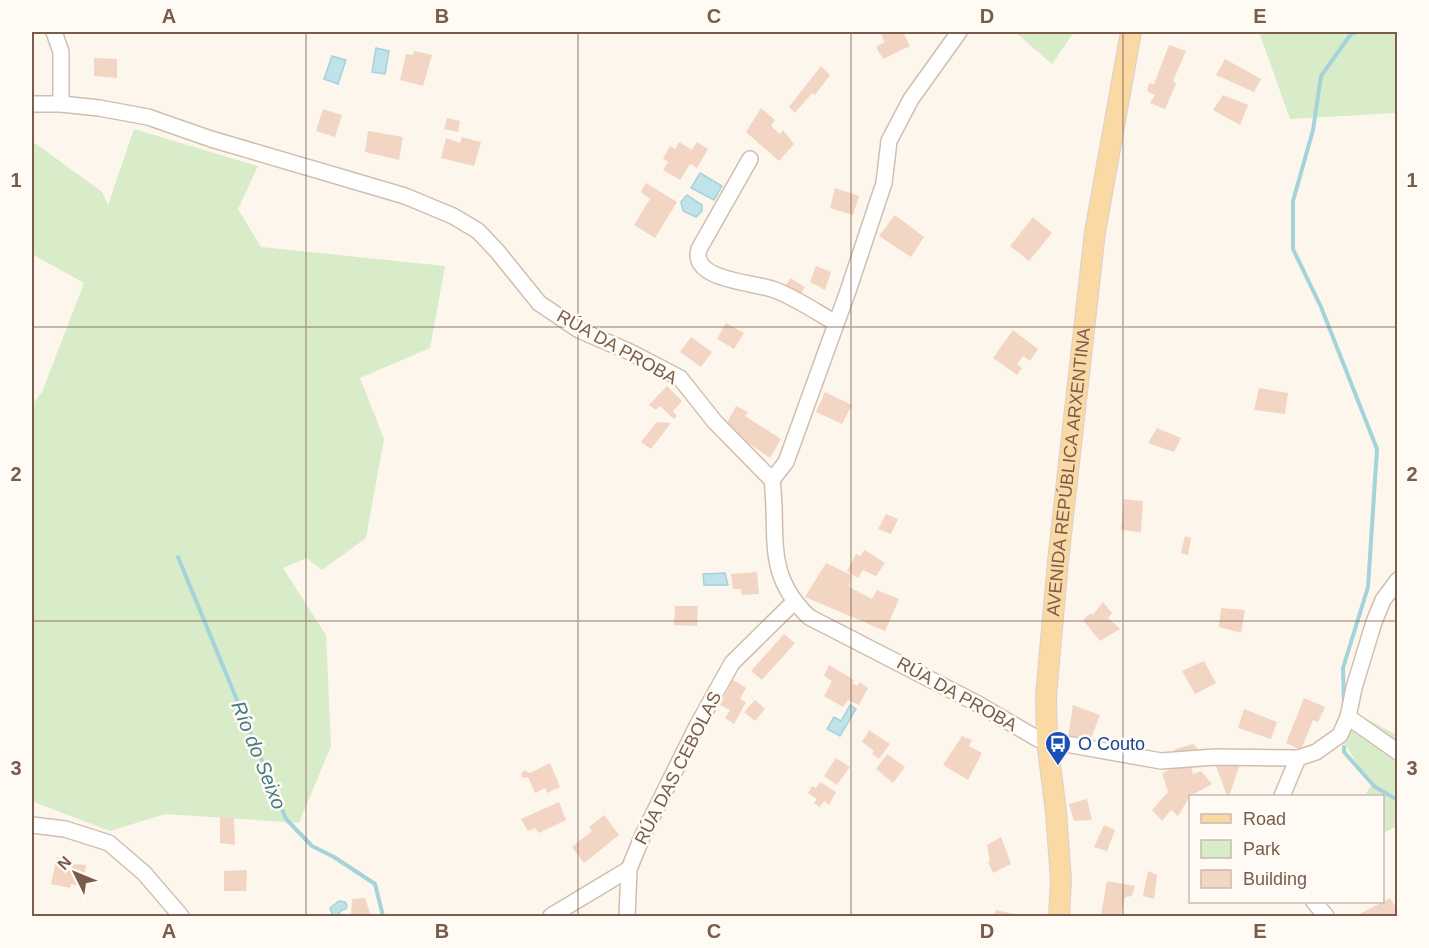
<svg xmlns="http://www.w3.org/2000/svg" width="1429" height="948" viewBox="0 0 1429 948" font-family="Arial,sans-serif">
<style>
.green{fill:#d8ecc9}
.water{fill:#bfe3e8;stroke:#a5d3da;stroke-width:1.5}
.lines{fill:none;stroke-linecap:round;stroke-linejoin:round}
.stream{stroke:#a5d3da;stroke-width:4}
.building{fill:#f3d5c3}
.minor-casing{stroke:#d1beb0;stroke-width:18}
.major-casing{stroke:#dad1cd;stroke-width:22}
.minor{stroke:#fff;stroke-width:15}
.major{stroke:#fbd9a5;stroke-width:20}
.grid{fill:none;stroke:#7a5c4d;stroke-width:1.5;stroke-opacity:0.55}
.labels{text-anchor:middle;stroke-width:5;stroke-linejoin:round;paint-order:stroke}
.street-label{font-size:18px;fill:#7a5c4d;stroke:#fffaf3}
.transit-label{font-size:18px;fill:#164399;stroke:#fffaf3;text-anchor:start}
.water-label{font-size:20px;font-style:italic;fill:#437c86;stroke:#fffaf3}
.neatline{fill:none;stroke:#7a5c4d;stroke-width:2}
.grid-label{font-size:20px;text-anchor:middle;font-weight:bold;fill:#7a5c4d}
</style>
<rect width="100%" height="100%" fill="#fdf6ec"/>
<g class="green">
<polygon points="1015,32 1074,32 1052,64"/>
<polygon points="1259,32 1397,32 1397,113 1290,119"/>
<polygon points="134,129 258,166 238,209 261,247 445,266 430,348 360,378 384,439 366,538 322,570 307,558 283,568 326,635 331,746 299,823 165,814 110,831 34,802 32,797 32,405 42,392 84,283 32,254 32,147 35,143 102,192 108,205"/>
<polygon points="1365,718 1397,735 1397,826 1383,833 1382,796 1364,796 1371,786 1343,741"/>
</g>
<g class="water">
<polygon points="376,48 389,51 385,74 372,72"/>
<polygon points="332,56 346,60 338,84 324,79"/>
<polygon points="700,173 722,186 714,200 691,188"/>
<polygon points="687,195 702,205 702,211 696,217 683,211 681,202"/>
<polygon points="725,573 728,585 704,585 703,574"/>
<polygon points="850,705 856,709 840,736 827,729 834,717 841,721"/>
<polygon points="339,901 345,902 347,905 346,909 342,910 336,916 333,916 330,908"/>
</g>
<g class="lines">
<g class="stream">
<polyline points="178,557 286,819 312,846 334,857 375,884 383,916"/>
<polyline points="1344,705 1343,668 1368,587 1377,449 1321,307 1293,249 1293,201 1313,130 1321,76 1351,34 1357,32"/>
<polyline points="1344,747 1344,752 1375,787 1398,800"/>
</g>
</g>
<g class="building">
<polygon points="881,32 903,32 910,46 883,59 876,47 884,42"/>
<polygon points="1169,45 1186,51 1173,81 1176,84 1165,109 1150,103 1155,95 1147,91 1149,83 1154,84"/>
<polygon points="414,51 432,55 423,86 400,80 406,54 413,55"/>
<polygon points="94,58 117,59 117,78 94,76"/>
<polygon points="1225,59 1261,79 1254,92 1216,75"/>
<polygon points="821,66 830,75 815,95 812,93 795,113 789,107"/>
<polygon points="1223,95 1248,105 1240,125 1213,110"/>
<polygon points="761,108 775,120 771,126 780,134 783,130 794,144 779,161 746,132"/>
<polygon points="323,109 342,115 335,137 316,131"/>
<polygon points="447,118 460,121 458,132 444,129"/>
<polygon points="368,131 403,137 399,160 365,152"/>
<polygon points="462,137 481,142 474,166 441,158 446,138 460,143"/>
<polygon points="679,142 692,150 697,142 708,149 697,168 690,164 680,180 663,170 668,162 663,159 670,146 675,149"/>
<polygon points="646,183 677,202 655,238 634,225 650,199 641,192"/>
<polygon points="835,188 859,196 853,215 830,208"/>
<polygon points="895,215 924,237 911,257 879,236"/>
<polygon points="1033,217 1052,233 1029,261 1010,246"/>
<polygon points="816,266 831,272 825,290 810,282"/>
<polygon points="790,278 805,287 799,298 784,289"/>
<polygon points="726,323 744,333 734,349 717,339"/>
<polygon points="1013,330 1038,349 1030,361 1023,356 1017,364 1022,368 1017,375 993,358"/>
<polygon points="691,337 712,352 701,367 680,352"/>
<polygon points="667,386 682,401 673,411 677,416 674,419 660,406 656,410 649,405"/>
<polygon points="1259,388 1288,393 1285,414 1254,410"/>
<polygon points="825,392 852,405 842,424 816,412"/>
<polygon points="736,406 748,412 745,416 781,439 770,458 725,427"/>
<polygon points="657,422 671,423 651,449 641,442"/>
<polygon points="1157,428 1181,438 1174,452 1148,443"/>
<polygon points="1124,499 1143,501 1141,532 1121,530"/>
<polygon points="886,514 898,519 891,534 878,529"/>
<polygon points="1185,536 1191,538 1188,555 1181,553"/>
<polygon points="865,550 885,563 876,576 863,570 858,578 847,571 856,554 860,556"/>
<polygon points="826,563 851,575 849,587 872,599 877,590 899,599 885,631 805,597"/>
<polygon points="757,572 759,594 742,595 741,589 733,589 731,574"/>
<polygon points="1103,602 1112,613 1108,618 1120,629 1100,641 1083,620 1091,613 1093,615"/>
<polygon points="675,606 698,606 697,626 674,625"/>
<polygon points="1221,608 1245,610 1241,633 1219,627"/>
<polygon points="784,634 795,643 762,680 751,671"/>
<polygon points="1204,661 1216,683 1195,694 1182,671"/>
<polygon points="829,665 854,680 852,683 857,686 860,682 868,688 859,705 848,700 843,707 824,696 832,681 824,676"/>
<polygon points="733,680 746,688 740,699 746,702 734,724 725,718 730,710 720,705"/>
<polygon points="1304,698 1325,707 1318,722 1313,720 1301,750 1286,743"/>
<polygon points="755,700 765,709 755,721 744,712"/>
<polygon points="1073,705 1100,715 1089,743 1068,738"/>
<polygon points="1244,709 1277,722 1271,739 1238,728"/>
<polygon points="869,730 890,744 879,759 872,754 874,751 862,742"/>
<polygon points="962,736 972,740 969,746 982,753 968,780 943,765"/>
<polygon points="1193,744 1201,752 1175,754 1173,750"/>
<polygon points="887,754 905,767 893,783 876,769"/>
<polygon points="836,758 850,767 837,785 824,776"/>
<polygon points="1190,762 1193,774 1201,771 1212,784 1190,796 1178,816 1171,810 1162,821 1152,810 1168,792 1162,773"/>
<polygon points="550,763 560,787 547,793 545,788 535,793 528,777 522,778 521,774 524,770 530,773"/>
<polygon points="1215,763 1240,764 1229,796 1227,796"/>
<polygon points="820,782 836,792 829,805 824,801 820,807 814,803 817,799 808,793 812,786 816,788"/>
<polygon points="1087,799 1092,820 1074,821 1069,804"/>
<polygon points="559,802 566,820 539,833 535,828 528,831 521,819"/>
<polygon points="604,815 619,835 584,863 572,847 592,831 589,827"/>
<polygon points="220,817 234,818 235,845 220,843"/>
<polygon points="1104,825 1115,830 1107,851 1094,847"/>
<polygon points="1001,837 1011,864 993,873 988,862 990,861 987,845"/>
<polygon points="57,857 72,860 71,864 86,865 83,887 71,884 70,888 51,884"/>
<polygon points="247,870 246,891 224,891 224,871"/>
<polygon points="1148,871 1157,875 1154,899 1143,896"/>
<polygon points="1107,881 1135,886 1132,896 1125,897 1121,916 1101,915"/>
<polygon points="365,898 371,916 351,916 352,899"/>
<polygon points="1390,898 1398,911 1393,916 1356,916"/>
<polygon points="996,910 1023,916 994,916"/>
</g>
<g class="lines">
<defs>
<g id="minor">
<path d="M54,32L61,52V104L99,108L148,117L211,139L405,196L453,216L478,231L497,251L539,303L579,330L630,352L680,378L715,422L772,480C779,535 763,573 809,617L978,704L1038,739L1161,761L1215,757L1298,758L1316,752L1340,735L1348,717L1354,688L1374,622L1383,600L1398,580"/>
<polyline points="32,104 61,104"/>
<path d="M750,159L699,249C690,281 755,282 775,290C796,298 816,312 836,323"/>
<polyline points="772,480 786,462 848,291 884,183 889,141 911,99 959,32"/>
<polyline points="1348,717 1398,752"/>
<polyline points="1282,796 1298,758"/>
<polyline points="32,825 65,829 109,843 144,873 181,916"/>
<polyline points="1314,902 1326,916"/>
<polyline points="551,916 629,869 643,835 697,726 732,663 794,602"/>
<polyline points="627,916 629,869"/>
</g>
<g id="major">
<path id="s1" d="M1059,916L1061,880L1056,812L1047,741L1046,696L1058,561L1095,232L1131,32"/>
</g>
</defs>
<use href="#minor" class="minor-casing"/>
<use href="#major" class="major-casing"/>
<use href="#minor" class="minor"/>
<use href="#major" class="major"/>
</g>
<path class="grid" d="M306,32V916M578,32V916M851,32V916M1123,32V916M32,327H1398M32,621H1398"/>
<defs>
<symbol id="bus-pin" viewBox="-11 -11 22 30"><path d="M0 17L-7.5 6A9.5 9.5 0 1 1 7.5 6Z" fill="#1a4fb4" stroke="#fffaf3"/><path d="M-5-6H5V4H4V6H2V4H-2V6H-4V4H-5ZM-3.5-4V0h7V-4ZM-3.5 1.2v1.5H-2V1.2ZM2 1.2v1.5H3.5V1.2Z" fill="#fff"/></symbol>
</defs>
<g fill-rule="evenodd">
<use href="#bus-pin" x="1043" y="729" width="30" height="40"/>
</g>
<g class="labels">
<g class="street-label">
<text transform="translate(617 347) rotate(29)" y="6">RÚA DA PROBA</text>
<text dy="6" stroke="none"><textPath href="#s1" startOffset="446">AVENIDA REPÚBLICA ARXENTINA</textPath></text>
<text transform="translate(957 694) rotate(29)" y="6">RÚA DA PROBA</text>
<text transform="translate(678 768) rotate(-63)" y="6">RÚA DAS CEBOLAS</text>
</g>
<g class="transit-label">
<text x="1078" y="750">O Couto</text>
</g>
<g class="water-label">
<text transform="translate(259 755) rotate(68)" y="7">Río do Seixo</text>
</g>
</g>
<rect width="1429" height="948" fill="none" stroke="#fffaf3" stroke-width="66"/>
<rect x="1189" y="795" width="195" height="108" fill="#fffaf3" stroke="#cabbb1" stroke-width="1.5"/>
<rect x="1201" y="814" width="30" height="9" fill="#fbd9a5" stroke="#cabbb1" stroke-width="1.5"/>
<text x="1243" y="825" font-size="18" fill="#7a5c4d">Road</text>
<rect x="1201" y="840" width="30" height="18" fill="#d8ecc9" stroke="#cabbb1" stroke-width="1.5"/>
<text x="1243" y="855" font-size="18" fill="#7a5c4d">Park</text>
<rect x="1201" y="870" width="30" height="18" fill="#f3d5c3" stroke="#cabbb1" stroke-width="1.5"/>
<text x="1243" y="885" font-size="18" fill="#7a5c4d">Building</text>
<g transform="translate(75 873) rotate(313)" stroke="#fffaf3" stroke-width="4.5" paint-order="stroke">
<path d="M0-4.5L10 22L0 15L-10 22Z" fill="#7a5c4d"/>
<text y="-9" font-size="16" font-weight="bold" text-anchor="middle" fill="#7a5c4d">N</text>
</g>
<rect x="33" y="33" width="1363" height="882" class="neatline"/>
<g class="grid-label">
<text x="169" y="23">A</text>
<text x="442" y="23">B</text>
<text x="714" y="23">C</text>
<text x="987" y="23">D</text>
<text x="1260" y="23">E</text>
<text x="16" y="187">1</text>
<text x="1412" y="187">1</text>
<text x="16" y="481">2</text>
<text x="1412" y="481">2</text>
<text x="16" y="775">3</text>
<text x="1412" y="775">3</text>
<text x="169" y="938">A</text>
<text x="442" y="938">B</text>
<text x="714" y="938">C</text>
<text x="987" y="938">D</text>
<text x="1260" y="938">E</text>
</g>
</svg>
